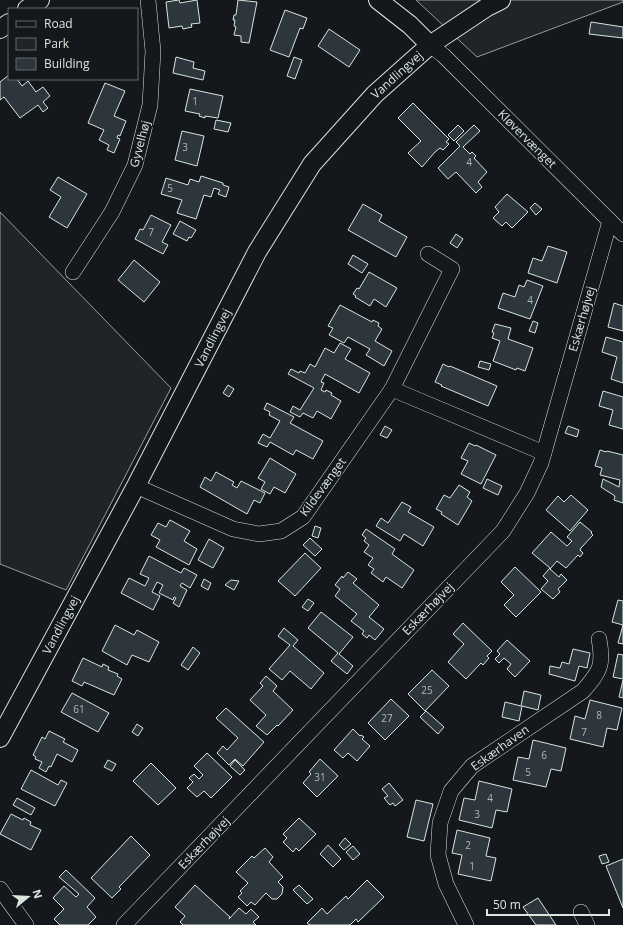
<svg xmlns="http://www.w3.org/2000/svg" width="623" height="925" viewBox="0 0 623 925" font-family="'Open Sans',sans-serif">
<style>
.green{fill:#202428;stroke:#939e99}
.building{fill:#2c363c;stroke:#d8e6dc}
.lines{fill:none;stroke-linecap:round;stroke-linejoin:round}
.minor-casing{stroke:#d8e6dc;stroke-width:16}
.tertiary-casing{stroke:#d8e6dc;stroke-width:20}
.minor{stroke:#14181c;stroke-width:15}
.tertiary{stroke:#14181c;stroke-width:18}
.labels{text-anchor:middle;stroke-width:3;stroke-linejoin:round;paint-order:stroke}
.number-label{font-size:10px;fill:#adbab4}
.street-label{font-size:12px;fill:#d8e6dc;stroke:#14181c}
</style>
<rect width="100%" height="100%" fill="#14181c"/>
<g class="green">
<polygon points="416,0 623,0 623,2 477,57"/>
<polygon points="0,212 171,388 66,590 0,564"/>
</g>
<g class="building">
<polygon points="179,0 180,3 197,0 200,23 191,24 192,27 183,29 182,26 169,28 166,2"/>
<polygon points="238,0 257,2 249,43 241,42 241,36 234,35 236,27 234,26 235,20 233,20 234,15 236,15"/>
<polygon points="285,10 307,18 303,29 300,28 289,57 270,50"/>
<polygon points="591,22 623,27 623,38 589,34"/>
<polygon points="329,29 360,50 349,67 318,46"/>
<polygon points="176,57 194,62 193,68 205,71 203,80 173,73"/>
<polygon points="294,57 302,60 295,79 287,76"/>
<polygon points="9,75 9,79 17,79 22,86 28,81 36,92 43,87 50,96 43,102 48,108 43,112 38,105 20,118 4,97 0,100 0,82"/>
<polygon points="105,83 125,91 114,116 126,121 120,136 118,135 117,138 120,139 114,153 107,150 109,145 99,140 104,130 88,123"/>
<polygon points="190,89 223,96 218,118 205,116 205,118 199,116 200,114 185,111"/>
<polygon points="413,103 449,139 446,142 449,144 443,150 440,148 435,152 422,167 408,153 421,141 398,118"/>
<polygon points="216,120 231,123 228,132 214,129"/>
<polygon points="458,125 464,131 454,141 448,135"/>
<polygon points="474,125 480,131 463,147 470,154 472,152 476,156 474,158 487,172 478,182 482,187 476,193 456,172 448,179 438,168 460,146 456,142"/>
<polygon points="182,131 204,136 197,166 175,160"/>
<polygon points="201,176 223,183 223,185 229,187 226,197 218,194 220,190 214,188 211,197 204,195 196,219 177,213 182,200 161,194 166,178 188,185 190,179 199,182"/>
<polygon points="58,177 87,194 67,228 49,217 61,197 50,190"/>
<polygon points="507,194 528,212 512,228 506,222 502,226 493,218 499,212 495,207"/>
<polygon points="535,203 542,209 536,215 530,208"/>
<polygon points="363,204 382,215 379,221 407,237 396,257 348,230"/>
<polygon points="151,215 171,225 162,242 168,245 163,254 135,239 140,229 143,230"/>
<polygon points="180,221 196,230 191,238 189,237 187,241 173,234"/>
<polygon points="456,234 463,239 457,248 450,243"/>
<polygon points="548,246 567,252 557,283 528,273 533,258 542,261"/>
<polygon points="353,255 368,264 362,273 348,264"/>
<polygon points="134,260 160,282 144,302 118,280"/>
<polygon points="369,272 397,288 386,307 374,299 370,306 355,297 356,296 353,294 357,288 359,289"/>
<polygon points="527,280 543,286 530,319 498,308 503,293 515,297 519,285 524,287"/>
<polygon points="614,303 623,306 623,331 608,327"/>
<polygon points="340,305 372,322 373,320 379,323 378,326 382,329 375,341 392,351 384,366 366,355 370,349 348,337 344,343 329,335 333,328 328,326"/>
<polygon points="533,321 538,323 535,333 529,331"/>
<polygon points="495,324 511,328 508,339 533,348 525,371 517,368 516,370 493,361 500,341 492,338 494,333 492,332"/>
<polygon points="606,337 623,342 623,383 611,379 617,357 602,352"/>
<polygon points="340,343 351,349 345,359 370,373 359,393 325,374 321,382 324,383 321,390 325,392 326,390 332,393 331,395 341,401 331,419 317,411 313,418 303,413 300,417 290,412 293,406 300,410 314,388 288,374 291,369 299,373 300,371 305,373 310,364 315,367 325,348 334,353"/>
<polygon points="480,361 491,364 489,370 478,367"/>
<polygon points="443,364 449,367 450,366 497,386 488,406 441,386 442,385 435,382"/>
<polygon points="228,385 234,389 229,397 223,393"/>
<polygon points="603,391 623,397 623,429 609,425 613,410 599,406"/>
<polygon points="267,403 294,417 290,423 323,441 313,459 296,450 293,455 270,442 267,447 258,443 263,434 270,438 280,421 269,415 270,412 264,409"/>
<polygon points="385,426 392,430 387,438 380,435"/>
<polygon points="568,426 579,430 577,437 565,433"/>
<polygon points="469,443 475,446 476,445 496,455 481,484 461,474 468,461 461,458"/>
<polygon points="600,450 606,452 607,451 623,455 623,503 614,500 615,496 601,487 603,479 619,487 620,480 600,475 602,468 595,466"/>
<polygon points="270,458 296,474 285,493 274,487 270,494 261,489 265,482 258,478"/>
<polygon points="216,472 234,482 232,485 237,488 241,481 265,493 260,503 254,500 247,514 200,487 205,477 211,481"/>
<polygon points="487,479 502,486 498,495 483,488"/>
<polygon points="459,485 470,492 467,497 472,501 458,525 441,514 442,512 436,509 444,495 450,498"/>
<polygon points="571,495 588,510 570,531 546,510 558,496 564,502"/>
<polygon points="402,502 411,507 408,512 434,527 423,546 404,534 400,541 376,526 381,518 388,523"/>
<polygon points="170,520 190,531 184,541 197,549 189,565 156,547 160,540 151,535 158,523 166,527"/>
<polygon points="580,522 592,532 591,533 593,535 581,548 580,550 583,553 580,557 578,555 566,568 557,561 550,569 559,577 561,574 567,580 558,589 560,592 553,599 541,589 548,581 543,576 550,568 532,553 551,532 567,546 572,541 567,537"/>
<polygon points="315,526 321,528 318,538 312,536"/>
<polygon points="366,529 395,549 392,554 414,570 402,588 386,577 383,582 371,573 374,569 368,565 373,558 364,552 369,545 364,541 366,538 362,535"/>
<polygon points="310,538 322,549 315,556 303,545"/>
<polygon points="209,539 224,548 213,568 198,560"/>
<polygon points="305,553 321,568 295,596 278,581"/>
<polygon points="149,556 181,573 184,568 197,575 190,588 182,583 180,586 187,590 179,607 173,603 176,598 174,597 173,600 159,593 163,585 157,582 152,592 160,596 153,610 121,593 129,578 145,586 149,578 140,574"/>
<polygon points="515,567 541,592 516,617 504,605 514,595 501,582"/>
<polygon points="348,572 357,579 353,583 379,605 369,617 384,629 375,640 369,635 367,638 362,634 364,631 351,621 357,614 335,596 340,589 335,585 342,576 343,578"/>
<polygon points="204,579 211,583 208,590 201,586"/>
<polygon points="231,580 239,581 234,590 225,585"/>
<polygon points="308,599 314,603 308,611 302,607"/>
<polygon points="618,600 623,601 623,644 618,643 623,625 612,622"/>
<polygon points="321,612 353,637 339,654 353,666 347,674 331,661 338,653 308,628"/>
<polygon points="463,623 492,651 487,656 489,658 483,665 481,663 466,679 448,662 464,644 453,634"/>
<polygon points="115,625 134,635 137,630 159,642 149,662 132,655 127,665 102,651"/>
<polygon points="284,628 298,640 293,646 324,673 311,689 290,671 282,680 269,669 290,645 278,636"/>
<polygon points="507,640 530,661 515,677 507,669 511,664 504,658 499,663 495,659 500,654 497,651"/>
<polygon points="193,647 200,653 188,670 181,665"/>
<polygon points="573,649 590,653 587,668 579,666 575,681 549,674 550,666 560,668 562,662 569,664"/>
<polygon points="618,654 623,655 623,679 613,677"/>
<polygon points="83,658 102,667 103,664 109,667 108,670 118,674 117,676 122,679 114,695 84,682 82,686 72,681"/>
<polygon points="432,670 449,686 425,711 408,694"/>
<polygon points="266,676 277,686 273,691 293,710 278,726 277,725 267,735 256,726 266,715 250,700 263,686 260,683"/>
<polygon points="623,680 623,698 619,697"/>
<polygon points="524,691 541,695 538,710 522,706 519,721 502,717 505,702 521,706"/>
<polygon points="72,693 109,713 98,732 61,712"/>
<polygon points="391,699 409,716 385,740 368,723"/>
<polygon points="590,700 622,708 617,730 607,728 603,747 570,739 575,716 585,719"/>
<polygon points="226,708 264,742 243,766 235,759 229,765 217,753 223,746 227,750 238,738 216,718"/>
<polygon points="426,711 444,727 438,734 420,717"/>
<polygon points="137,724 143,728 138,736 132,732"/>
<polygon points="353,729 360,736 361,735 364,737 362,739 370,746 357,761 348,753 343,758 334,750"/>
<polygon points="49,731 65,739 63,742 78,750 72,762 57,754 51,767 49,766 46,772 39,768 42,762 35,759 36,757 33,755 42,737 45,739"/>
<polygon points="533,740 566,748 561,771 551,769 546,787 513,780 518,757 529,759"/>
<polygon points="207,753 232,777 211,798 204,791 197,797 187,788 193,782 189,778 194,774 199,779 203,775 194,766"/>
<polygon points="320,759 338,776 317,797 303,783 311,774 309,772"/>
<polygon points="108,760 116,764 112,771 104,767"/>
<polygon points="235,760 245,770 240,775 230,766"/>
<polygon points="151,763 176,788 158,805 133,781"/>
<polygon points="31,770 58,785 61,780 67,783 55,806 21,789"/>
<polygon points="479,781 512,789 507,812 496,810 492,828 459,820 464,798 475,800"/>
<polygon points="389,783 403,800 395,806 393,803 390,805 384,798 388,796 382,789"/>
<polygon points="17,798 35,808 31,815 13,805"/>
<polygon points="416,800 433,804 424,841 407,837"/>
<polygon points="11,814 23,820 24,818 31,822 30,825 41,830 31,850 0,834"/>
<polygon points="299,818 316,834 299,851 296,848 293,852 283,842 287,838 283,834"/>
<polygon points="457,830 490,838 486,856 496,858 491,881 458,874 462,855 452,853"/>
<polygon points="131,836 150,855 119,887 121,889 112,898 91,878"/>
<polygon points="345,838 351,844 344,850 339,845"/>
<polygon points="328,845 341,859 333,867 320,854"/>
<polygon points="353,846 360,854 353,860 346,852"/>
<polygon points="265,848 273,857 269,862 283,877 278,882 283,887 282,894 277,899 272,899 266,893 255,905 251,902 247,906 238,897 242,893 240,891 248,883 236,872 252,856 254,858"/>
<polygon points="606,854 609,862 602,864 599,856"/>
<polygon points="623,859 623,908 606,866"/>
<polygon points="66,870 95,898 87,907 96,917 88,925 60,925 54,919 64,909 53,898 64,886 76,897 79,894 59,877"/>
<polygon points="367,880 384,897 358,922 356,919 350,925 310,925 307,923 322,908 327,914 346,896 348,899"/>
<polygon points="195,885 230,917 229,919 239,908 246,914 251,909 259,917 253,922 256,925 183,925 180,922 185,916 175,907"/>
<polygon points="299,885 313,899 307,904 293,890"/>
<polygon points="538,898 556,925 536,925 523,907"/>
</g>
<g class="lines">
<defs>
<g id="minor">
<polyline points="430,45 443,55 623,234"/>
<polyline points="73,272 112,212 135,165 150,105 153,51 148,0"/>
<polyline points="392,389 544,453"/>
<polyline points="136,486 233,529 259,534 281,531 303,517 392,389 452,269 428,254"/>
<polyline points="0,889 26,925"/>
<polyline points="581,912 587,925"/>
<polyline points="124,925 503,531 527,493 541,463 610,221"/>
<path d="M466,925L446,884L438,855L440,823L451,791L472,766L583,691C600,671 604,666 599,639"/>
</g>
<g id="tertiary">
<polyline points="378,0 410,25 430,45"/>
<polyline points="27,9 40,0"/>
<polyline points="0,29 9,23"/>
<polyline points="0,738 136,486 257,252 312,164 375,94 430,45 487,7 501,0"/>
</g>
</defs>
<use href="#minor" class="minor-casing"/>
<use href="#tertiary" class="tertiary-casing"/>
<use href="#minor" class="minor"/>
<use href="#tertiary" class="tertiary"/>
</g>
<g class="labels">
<g class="number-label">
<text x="195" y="105">1</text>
<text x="185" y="151">3</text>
<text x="469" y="166">4</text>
<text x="170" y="192">5</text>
<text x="151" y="236">7</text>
<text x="530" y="304">4</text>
<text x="427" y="694">25</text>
<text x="79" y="713">61</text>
<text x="599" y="719">8</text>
<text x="387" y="722">27</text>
<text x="584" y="736">7</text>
<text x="544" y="759">6</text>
<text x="528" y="776">5</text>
<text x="320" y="781">31</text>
<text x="490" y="802">4</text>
<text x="477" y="818">3</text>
<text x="468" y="849">2</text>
<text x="472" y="870">1</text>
</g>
<g class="street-label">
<text transform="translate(397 75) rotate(-42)" y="4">Vandlingvej</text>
<text transform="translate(527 139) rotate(45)" y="4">Kløvervænget</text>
<text transform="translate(140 144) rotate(-75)" y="4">Gyvelhøj</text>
<text transform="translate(582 319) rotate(-74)" y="4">Eskærhøjvej</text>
<text transform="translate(213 338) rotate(-63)" y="4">Vandlingvej</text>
<text transform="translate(323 487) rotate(-54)" y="4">Kildevænget</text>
<text transform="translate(428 609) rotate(-46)" y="4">Eskærhøjvej</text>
<text transform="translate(61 625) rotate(-62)" y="4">Vandlingvej</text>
<text transform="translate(500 748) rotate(-36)" y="4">Eskærhaven</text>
<text transform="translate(204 843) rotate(-46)" y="4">Eskærhøjvej</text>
</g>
</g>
<rect x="8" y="8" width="130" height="72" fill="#14181c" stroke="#626a69"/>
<rect x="16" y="21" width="20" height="6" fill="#14181c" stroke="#626a69"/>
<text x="44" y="28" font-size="12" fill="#d8e6dc">Road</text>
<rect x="16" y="38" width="20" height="12" fill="#202428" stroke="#626a69"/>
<text x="44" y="48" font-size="12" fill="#d8e6dc">Park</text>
<rect x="16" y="58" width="20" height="12" fill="#2c363c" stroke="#626a69"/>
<text x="44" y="68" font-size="12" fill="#d8e6dc">Building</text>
<g transform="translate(28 897) rotate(72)" stroke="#14181c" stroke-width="3" paint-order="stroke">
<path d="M0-3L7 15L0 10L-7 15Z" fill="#d8e6dc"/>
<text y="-6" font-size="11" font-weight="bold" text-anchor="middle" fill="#d8e6dc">N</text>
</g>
<path d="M487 909v6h122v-6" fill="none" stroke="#d8e6dc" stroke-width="2"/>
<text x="493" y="909" font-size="12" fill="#d8e6dc" stroke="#14181c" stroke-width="3" paint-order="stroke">50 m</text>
</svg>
